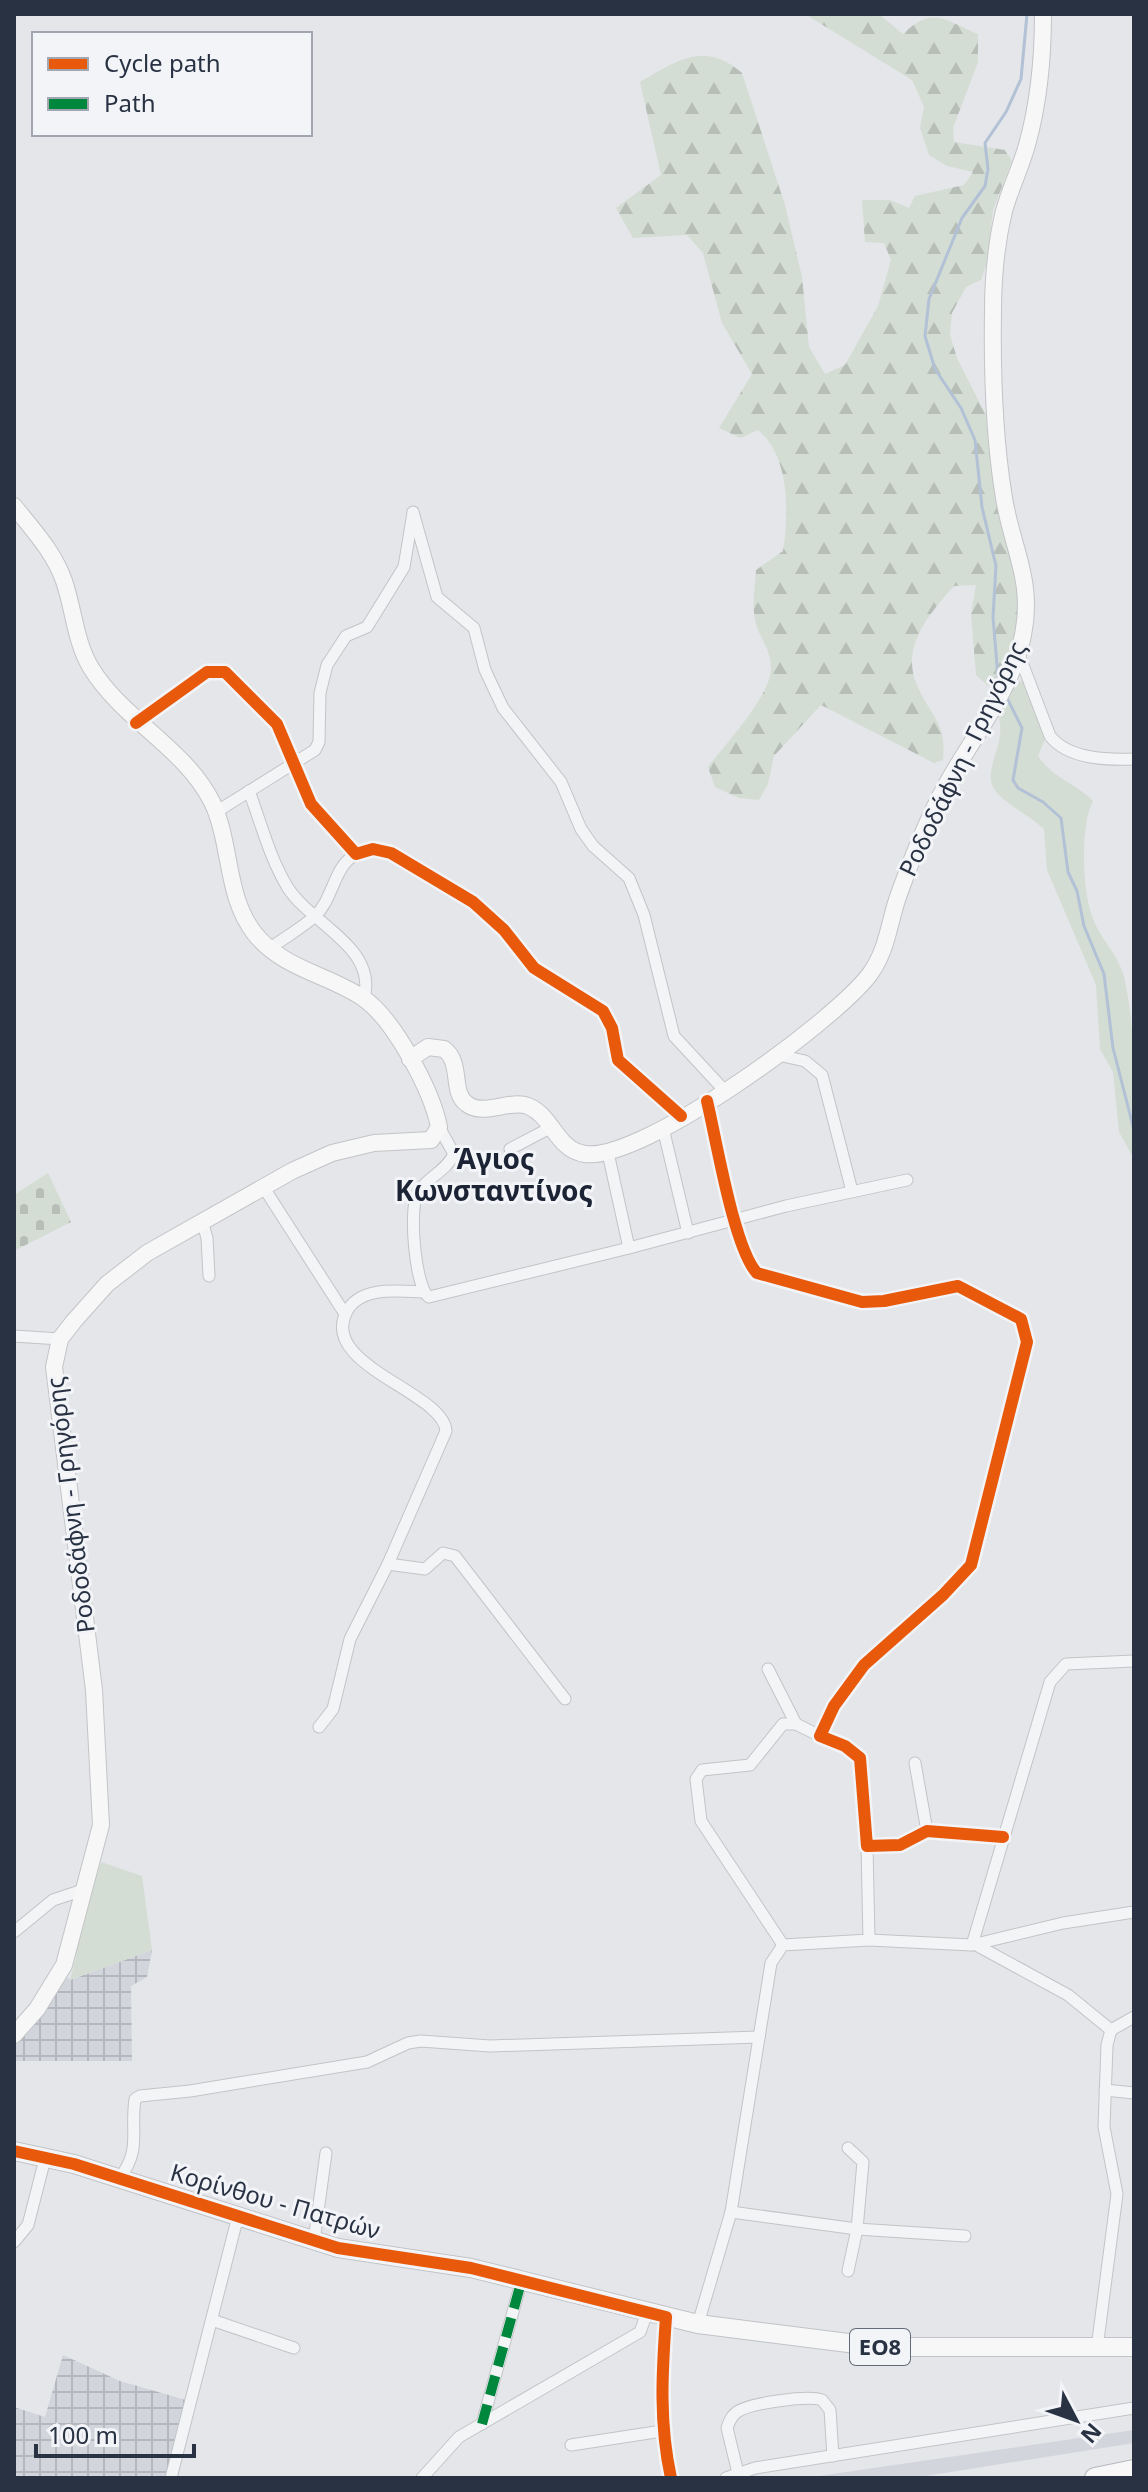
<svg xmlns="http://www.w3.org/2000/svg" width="1148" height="2492" viewBox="0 0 1148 2492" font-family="'Noto Sans',sans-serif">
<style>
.built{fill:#d2d5dc}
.industrial{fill:url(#industrial-grid)}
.green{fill:#d4ddd4}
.forest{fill:url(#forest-firs)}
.cemetery{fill:url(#cemetery-stones)}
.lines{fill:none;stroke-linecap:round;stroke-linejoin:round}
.stream{stroke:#b2c1d5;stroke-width:3}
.street-casing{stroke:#c2c4c7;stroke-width:13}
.secondary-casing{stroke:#c2c4c7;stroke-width:18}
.primary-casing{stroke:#c0c3c7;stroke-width:20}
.highway-casing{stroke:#b6b9be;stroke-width:22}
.street{stroke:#f3f4f6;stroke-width:11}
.secondary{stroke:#f7f7f7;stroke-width:16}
.primary{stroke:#f7f7f7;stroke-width:18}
.highway{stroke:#f7f7f7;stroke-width:20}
.quiet{stroke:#00873e;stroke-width:10;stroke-dasharray:20 10;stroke-linecap:butt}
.cycleway-casing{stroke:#f2f4f8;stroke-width:17}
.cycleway{stroke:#e8590c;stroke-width:12}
.labels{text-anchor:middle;stroke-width:6;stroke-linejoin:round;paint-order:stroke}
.shield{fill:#f2f4f8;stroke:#656c79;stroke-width:2}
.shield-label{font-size:22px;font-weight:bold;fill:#293243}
.street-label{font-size:24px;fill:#293243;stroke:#f2f4f8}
.quarter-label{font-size:28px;font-weight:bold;fill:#1b2334;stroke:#f2f4f8}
</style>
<defs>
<pattern id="industrial-grid" width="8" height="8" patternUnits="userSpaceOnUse" patternTransform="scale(2)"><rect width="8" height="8" fill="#d2d5dc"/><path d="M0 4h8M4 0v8" fill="none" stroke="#b4b7be"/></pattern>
<pattern id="forest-firs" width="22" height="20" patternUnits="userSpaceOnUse" patternTransform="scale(2)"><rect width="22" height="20" fill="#d4ddd4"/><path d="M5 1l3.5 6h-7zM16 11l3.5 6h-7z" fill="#b6beb7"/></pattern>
<pattern id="cemetery-stones" width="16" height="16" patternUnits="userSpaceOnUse" patternTransform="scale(2)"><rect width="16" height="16" fill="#d4ddd4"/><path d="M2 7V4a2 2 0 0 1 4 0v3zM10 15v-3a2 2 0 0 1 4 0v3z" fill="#b6beb7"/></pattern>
</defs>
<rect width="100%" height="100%" fill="#e4e6e9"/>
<polygon class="built" points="1134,2430 1134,2443 913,2478 805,2478"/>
<g class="industrial">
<polygon points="152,1950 147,1977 131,1986 132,2061 14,2061 14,2040 68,1977 70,1980"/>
<polygon points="63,2355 120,2381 186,2400 170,2478 14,2478 14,2407 45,2417"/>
</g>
<g class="green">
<path d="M1020,681L1027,683L1046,737L1038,756C1054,779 1074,782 1093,801C1080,826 1082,889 1092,916C1100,940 1120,955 1125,981C1137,1039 1134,1101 1134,1159L1119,1132L1113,1072L1100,1049L1096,985L1047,870L1044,829C1030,816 1006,805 995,790C980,770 1010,743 997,712L1009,688Z"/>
<polygon points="101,1862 142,1876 152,1950 70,1980 76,1957 76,1942"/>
</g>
<path class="forest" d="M805,14H879L903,34C933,5 944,20 978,34V62L953,128L954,142L1005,150L1012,161L993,210L987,262L981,280L966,287L952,313L950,335L957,358L991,425L1021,601L1010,655L999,680L988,686L976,675L971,614L976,585L954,586C930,613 900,647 917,685C930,716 947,722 943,760L934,763L821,705L774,756L768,784L759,800L739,798L715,787L708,767C725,744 772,695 771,667C771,649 758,636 755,620C752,604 755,586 756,570L783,551C789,514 790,456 758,430L741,438L719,428L752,374L722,323L703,253L687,235L633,238L616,208L661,175L640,82C677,61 704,40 742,73L785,205L802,277L809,347L825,374L845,365L878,306L891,260L884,243L865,242L862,200H890L909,208L915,196L964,185L973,172L947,166L929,155L920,128L924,107L912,80Z"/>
<polygon class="cemetery" points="48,1173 71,1222 14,1251 14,1195"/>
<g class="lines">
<g class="stream">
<polyline points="998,678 993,617 996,566 982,507 975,440 961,408 935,369 925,336 929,299 962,218 985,186 988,169 985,143 1006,112 1021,79 1027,14"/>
<polyline points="1007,698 1022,728 1013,780 1018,788 1043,802 1061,818 1068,872 1077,891 1084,926 1104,974 1113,1048 1134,1130"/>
</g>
<defs>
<g id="street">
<polyline points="413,512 437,597 474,628 485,670 503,708 561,782 581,829 593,846 629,878 644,915 674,1036 724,1090"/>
<path d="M1018,652L1050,736C1068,759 1106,760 1134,759"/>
<polyline points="136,723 207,672 225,672 277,724 311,804 356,854 373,849 391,853 473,902 504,930 534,968 603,1011 612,1028 618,1060 681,1116"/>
<path d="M249,791C261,823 270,859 288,888C311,924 378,948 364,998"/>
<polyline points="216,812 315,750 319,742 320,693 327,665 346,636 367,627 404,567 413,513"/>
<path d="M269,949C284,938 302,928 315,916C334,898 333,867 356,854"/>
<polyline points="778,1055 805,1061 822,1075 852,1191"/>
<path d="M707,1101C716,1138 734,1249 757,1273L862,1302L884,1301L958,1286L1021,1319L1027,1342L971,1565L943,1595L864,1665L834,1706L820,1736L845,1746L860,1758L867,1846L900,1845L927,1831L1003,1837"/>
<path d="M439,1127L454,1154C446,1172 425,1178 417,1195C409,1211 415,1287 429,1297L629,1248"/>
<polyline points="663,1128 688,1233"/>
<polyline points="510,1149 550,1128"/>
<polyline points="608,1153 629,1248 786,1206 907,1180"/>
<polyline points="264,1188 345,1314"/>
<polyline points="202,1221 207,1238 209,1276"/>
<polyline points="14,1336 60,1339"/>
<polyline points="388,1564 425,1569 443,1553 455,1556 565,1699"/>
<polyline points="1134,1661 1066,1664 1050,1682 972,1945 1063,1923 1134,1912"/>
<polyline points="768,1669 796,1724"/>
<path d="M319,1727L333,1709L350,1639L388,1564L446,1431C444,1392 317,1365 347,1311C361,1286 398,1291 422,1292"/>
<polyline points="915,1763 927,1831"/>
<polyline points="14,1932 53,1900 86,1889"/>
<polyline points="869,1940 972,1945"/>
<polyline points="783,1945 701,1821 696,1779 702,1770 750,1765 783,1724 796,1724 820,1736"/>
<polyline points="978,1946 1068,1995 1111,2030 1107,2045 1104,2127 1117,2194 1097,2348"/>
<polyline points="1111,2030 1134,2017"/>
<polyline points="1105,2090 1134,2093"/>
<path d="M119,2179C142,2149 130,2133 135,2099L140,2096L190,2091L367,2062L408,2043L421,2041L490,2046L759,2037"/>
<polyline points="731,2212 857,2229 965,2236"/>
<polyline points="314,2241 326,2153"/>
<polyline points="14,2242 28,2225 46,2155"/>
<polyline points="848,2271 857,2229 863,2162 848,2148"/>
<path d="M666,2317C662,2373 659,2423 671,2478"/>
<polyline points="212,2320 294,2348"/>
<polyline points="698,2324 731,2212 771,1963 783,1945 869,1940 867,1846"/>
<polyline points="482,2424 522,2279"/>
<polyline points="571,2445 662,2431"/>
<path d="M738,2473L727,2428C729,2422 731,2416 737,2412C750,2403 808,2395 822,2400L830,2410L833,2456"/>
<polyline points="171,2478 238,2216"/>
<polyline points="422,2478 459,2437 640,2332 647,2313"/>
<polyline points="726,2478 755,2468 1134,2408"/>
</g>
<g id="secondary">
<path d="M14,506C33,530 54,552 64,581C74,610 75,641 91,668C123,720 185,748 212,802C232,844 225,896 255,934C283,969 327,974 363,998C394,1019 432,1091 439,1127L431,1140L374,1143L332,1153L292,1171L147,1253L107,1284L74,1321L60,1339L54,1367L94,1690L101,1825L64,1965L37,2009L14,2035"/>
<path d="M410,1059L428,1047L444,1049C463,1063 450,1092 467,1104C484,1117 509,1099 528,1106C553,1116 556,1150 585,1154C642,1162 835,1021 870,974C888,949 889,921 899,894C912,858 927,820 945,787C971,739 1013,689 1023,635C1034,581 1012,548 1004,498C994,437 992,373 993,312C993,278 996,244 1004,211C1010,189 1021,167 1027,145C1039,102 1043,59 1043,14"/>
</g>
<polyline id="primary" points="14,2151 74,2164 338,2248 471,2268 698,2324 880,2347 1134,2347"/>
<polyline id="highway" points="1095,2478 1134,2470"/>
</defs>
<use href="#street" class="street-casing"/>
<use href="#secondary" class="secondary-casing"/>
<use href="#primary" class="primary-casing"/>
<use href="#highway" class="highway-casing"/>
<use href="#street" class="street"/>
<use href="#secondary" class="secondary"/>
<use href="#primary" class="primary"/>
<use href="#highway" class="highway"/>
<polyline class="quiet" points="482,2424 522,2279"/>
<defs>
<g id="cycleway">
<polyline points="136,723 207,672 225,672 277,724 311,804 356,854 373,849 391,853 473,902 504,930 534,968 603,1011 612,1028 618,1060 681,1116"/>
<path d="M707,1101C716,1138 734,1249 757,1273L862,1302L884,1301L958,1286L1021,1319L1027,1342L971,1565L943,1595L864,1665L834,1706L820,1736L845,1746L860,1758L867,1846L900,1845L927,1831L1003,1837"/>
<path d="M14,2151L74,2164L338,2248L471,2268L666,2317C662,2373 659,2423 671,2478"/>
</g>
</defs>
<use href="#cycleway" class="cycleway-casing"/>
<use href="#cycleway" class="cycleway"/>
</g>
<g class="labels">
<rect class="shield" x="850" y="2329" width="60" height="36" rx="6"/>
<g class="shield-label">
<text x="880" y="2355">ΕΟ8</text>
</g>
<g class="street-label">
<text transform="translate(963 759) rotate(-64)" y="8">Ροδοδάφνη - Γρηγόρης</text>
<text transform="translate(71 1505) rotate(-97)" y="8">Ροδοδάφνη - Γρηγόρης</text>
<text transform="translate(275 2202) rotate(16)" y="8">Κορίνθου - Πατρών</text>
</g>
<g class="quarter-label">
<text x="494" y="1169">Άγιος<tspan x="494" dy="32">Κωνσταντίνος</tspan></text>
</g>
</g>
<rect width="1148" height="2492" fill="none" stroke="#293243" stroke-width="32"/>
<rect x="32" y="32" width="280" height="104" fill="#f2f4f8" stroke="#a2a6b0" stroke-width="2"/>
<rect x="48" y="58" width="40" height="12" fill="#e8590c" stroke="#a2a6b0" stroke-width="2"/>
<text x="104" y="72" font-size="24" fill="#293243">Cycle path</text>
<rect x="48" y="98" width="40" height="12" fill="#00873e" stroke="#a2a6b0" stroke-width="2"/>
<text x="104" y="112" font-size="24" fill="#293243">Path</text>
<g transform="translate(1076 2420) rotate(131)" stroke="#f2f4f8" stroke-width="6" paint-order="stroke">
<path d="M0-6L14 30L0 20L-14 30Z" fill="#293243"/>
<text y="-12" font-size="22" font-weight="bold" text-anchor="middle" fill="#293243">N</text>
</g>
<path d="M36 2444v12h158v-12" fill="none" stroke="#293243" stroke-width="4"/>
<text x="48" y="2444" font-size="24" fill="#293243" stroke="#f2f4f8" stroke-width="6" paint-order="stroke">100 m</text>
</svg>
